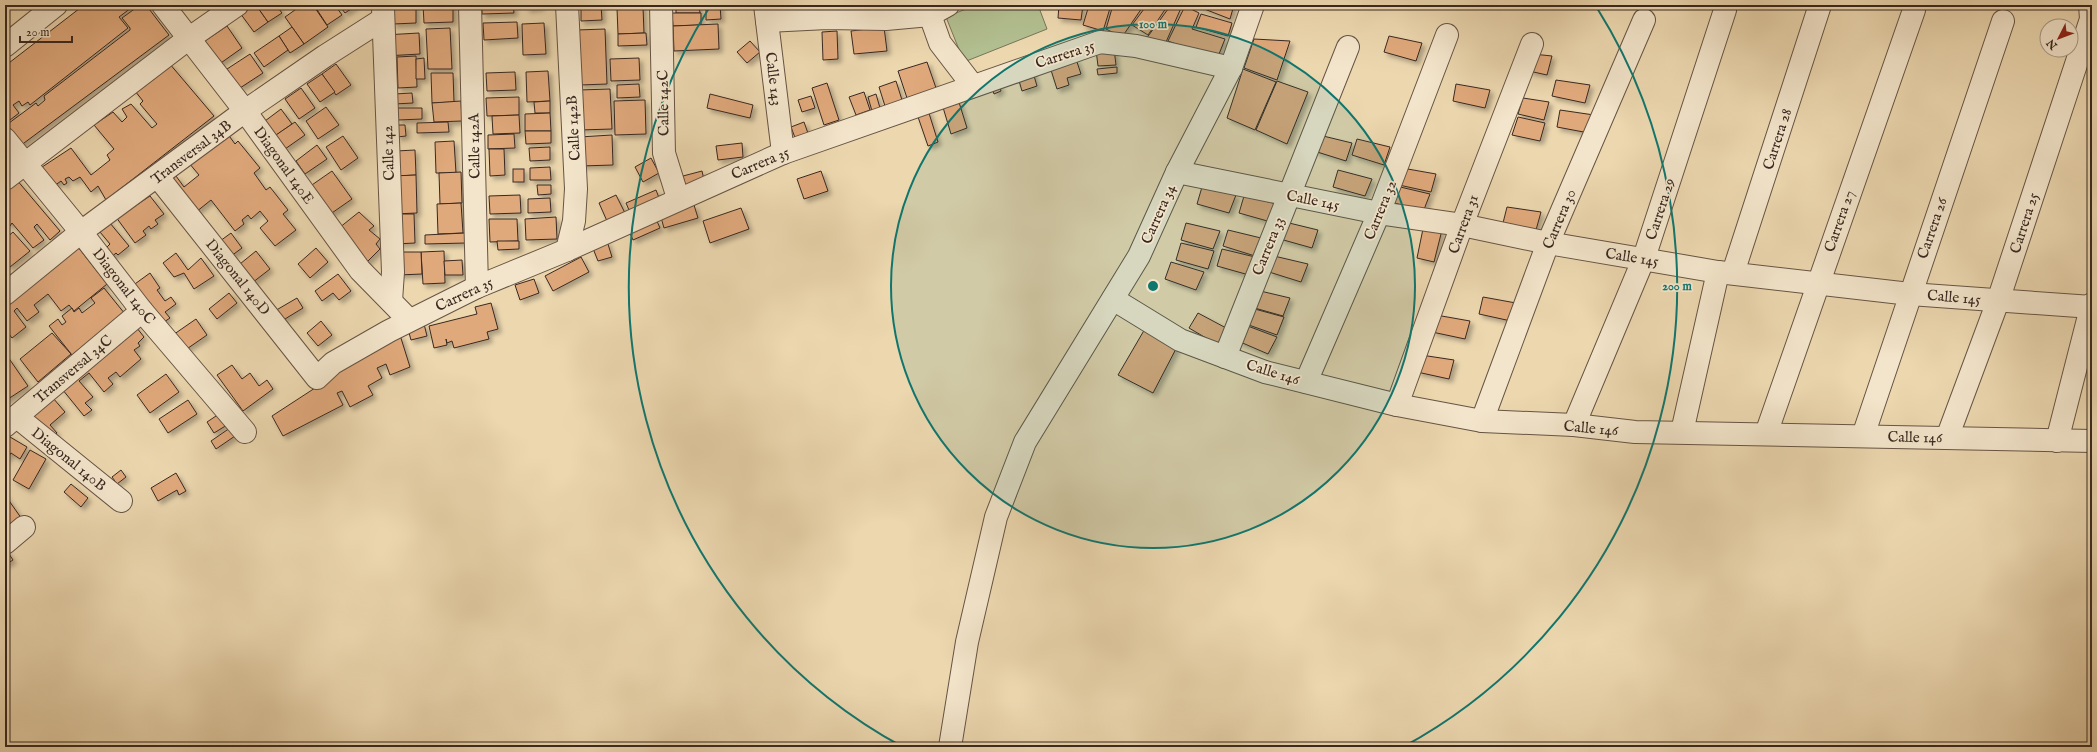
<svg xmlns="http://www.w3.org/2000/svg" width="2097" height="752" viewBox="0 0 2097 752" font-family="'IM FELL English',serif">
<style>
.green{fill:#b2bf90;stroke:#767458}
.building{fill:#e0a97c;stroke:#392820;filter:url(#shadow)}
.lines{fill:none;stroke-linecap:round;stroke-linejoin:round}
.minor-casing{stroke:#665444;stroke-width:24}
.minor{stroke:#f3e5cb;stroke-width:22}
.ring{fill:none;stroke:#0f766e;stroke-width:2}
.labels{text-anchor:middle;stroke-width:3.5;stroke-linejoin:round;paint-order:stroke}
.street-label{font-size:15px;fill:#392820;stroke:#f3e5cb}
.centre{fill:#0f766e;stroke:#f3e5cb;stroke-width:2}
.ring-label{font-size:12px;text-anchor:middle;font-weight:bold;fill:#0f766e;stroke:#f3e5cb;stroke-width:3.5;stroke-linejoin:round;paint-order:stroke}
</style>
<defs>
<filter id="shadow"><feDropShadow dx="3.5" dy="3.5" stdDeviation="2" flood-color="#0004"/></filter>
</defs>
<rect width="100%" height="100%" fill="#ecd7af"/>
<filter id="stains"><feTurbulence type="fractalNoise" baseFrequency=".005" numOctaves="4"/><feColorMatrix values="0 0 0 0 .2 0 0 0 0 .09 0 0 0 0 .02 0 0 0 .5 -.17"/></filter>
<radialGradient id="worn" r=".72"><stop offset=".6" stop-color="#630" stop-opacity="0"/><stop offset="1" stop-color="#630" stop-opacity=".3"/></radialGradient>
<polygon class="green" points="976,5 1038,5 1047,29 964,62 946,17"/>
<g class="building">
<polygon points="84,5 135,5 119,17 128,28 30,105 28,102 22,106 19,101 13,105 19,113 10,120 5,113 5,66"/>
<polygon points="140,5 146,5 169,35 20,146 5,126 36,103 38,106 45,100 44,96 130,30 130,28 122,18"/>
<polygon points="251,5 256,5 268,22 254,32 240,13"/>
<polygon points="256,5 276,5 282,13 268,22"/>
<polygon points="302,5 313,5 328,27 304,44 285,17"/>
<polygon points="314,5 335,5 342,15 327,25"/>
<polygon points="339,5 357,5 345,13"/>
<polygon points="392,5 416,5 416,23 393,24"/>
<polygon points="423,5 453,5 453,22 424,23"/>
<polygon points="482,5 513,5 514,13 482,14"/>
<polygon points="526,5 541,5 541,7 527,9"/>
<polygon points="581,5 601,5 602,20 581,21"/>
<polygon points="617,5 643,5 643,7 617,8"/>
<polygon points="676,5 699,5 700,13 676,13"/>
<polygon points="706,5 720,5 721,19 706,20"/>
<polygon points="1059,5 1083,5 1081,20 1058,18"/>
<polygon points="1089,5 1111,5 1103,31 1083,25"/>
<polygon points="1113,5 1126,8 1128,5 1144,5 1122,37 1106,29"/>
<polygon points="1147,5 1168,5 1148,35 1132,25"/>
<polygon points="1171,5 1181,8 1166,42 1146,39"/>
<polygon points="1194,5 1234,5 1230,19"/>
<polygon points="1185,6 1199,13 1192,29 1225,39 1217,59 1168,41"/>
<polygon points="643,7 644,33 618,34 617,8"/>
<polygon points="672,13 701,13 701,25 673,26"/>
<polygon points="1201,14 1232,23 1228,36 1196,27"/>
<polygon points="517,22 518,38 484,40 483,23"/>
<polygon points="544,23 546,54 523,55 522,24"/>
<polygon points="718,24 719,49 674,51 673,26"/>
<polygon points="227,26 242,48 218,65 202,43"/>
<polygon points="292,27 304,44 290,53 279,36"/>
<polygon points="884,27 887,51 854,54 851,31"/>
<polygon points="450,28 452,69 428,69 426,29"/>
<polygon points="605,29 607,84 580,85 577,30"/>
<polygon points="837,31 838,59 823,60 822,32"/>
<polygon points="419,33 420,54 385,56 384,35"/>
<polygon points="644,33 646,33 647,45 618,46 618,34"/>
<polygon points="279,36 288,50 264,67 254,53"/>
<polygon points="1389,36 1422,43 1416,61 1384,52"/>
<polygon points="1254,39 1290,41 1277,80 1244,68"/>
<polygon points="750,41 760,52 747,63 737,52"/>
<polygon points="1114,49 1116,65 1098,66 1096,50"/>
<polygon points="250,54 263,73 240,88 227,69"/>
<polygon points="1533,54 1552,56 1547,75 1529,71"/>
<polygon points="416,56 417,87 398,88 397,57"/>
<polygon points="424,58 425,79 416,79 416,59"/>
<polygon points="639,58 640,80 611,81 610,59"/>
<polygon points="1076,59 1081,74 1067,78 1069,85 1057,89 1050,67"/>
<polygon points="927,62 936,88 907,98 898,71"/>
<polygon points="169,63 214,116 106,200 98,186 91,192 80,177 73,181 69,177 65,179 67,183 64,185 61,181 50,189 36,171 71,148 91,175 110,160 107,155 114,149 94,125 113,112 122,122 127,117 122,109 131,104 152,128 157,124 140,104 143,101 131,86"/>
<polygon points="336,64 351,85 336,95 322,74"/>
<polygon points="1117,67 1117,73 1098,75 1097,69"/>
<polygon points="1032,69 1037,86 1022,91 1017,74"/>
<polygon points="1243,69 1276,82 1255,130 1227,118"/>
<polygon points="548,71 550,101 527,102 526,72"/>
<polygon points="515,72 516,90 487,91 486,73"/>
<polygon points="431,73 453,73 454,102 432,103"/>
<polygon points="322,74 335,92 320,102 307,84"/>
<polygon points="1556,80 1590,85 1585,103 1552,96"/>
<polygon points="896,81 902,100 885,106 879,87"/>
<polygon points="1277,81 1308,92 1287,144 1256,130"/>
<polygon points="827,83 839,120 824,125 812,88"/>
<polygon points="639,84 640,97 617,98 617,85"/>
<polygon points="999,84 1001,91 994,94 992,87"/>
<polygon points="1456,84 1490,90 1485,108 1453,101"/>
<polygon points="301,88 315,108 299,119 285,99"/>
<polygon points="610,89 612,129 580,130 579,90"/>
<polygon points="864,92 870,110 856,115 849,97"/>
<polygon points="412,93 413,103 394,104 394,94"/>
<polygon points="710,94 753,105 750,118 707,108"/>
<polygon points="876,94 880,108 872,111 868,97"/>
<polygon points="811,96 815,108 802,112 798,100"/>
<polygon points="519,97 519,115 487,116 486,98"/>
<polygon points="1523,98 1549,102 1544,120 1518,114"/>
<polygon points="958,99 967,128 951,134 942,104"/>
<polygon points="645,100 646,134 615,135 614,101"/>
<polygon points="461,101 462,121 434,122 432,103"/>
<polygon points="550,101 550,113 535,113 534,102"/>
<polygon points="326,107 339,125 318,139 306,121"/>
<polygon points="397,108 422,108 422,119 398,120"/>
<polygon points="281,109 292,124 275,136 265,121"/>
<polygon points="928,110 938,142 928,146 917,114"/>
<polygon points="1560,110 1594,115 1589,133 1557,127"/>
<polygon points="550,113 551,131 525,131 525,114"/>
<polygon points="519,115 520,133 493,134 492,116"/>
<polygon points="1518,117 1545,123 1540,141 1512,135"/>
<polygon points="295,122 305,135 285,149 276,135"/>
<polygon points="448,122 449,132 417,133 417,123"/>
<polygon points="804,122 810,139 797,143 791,127"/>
<polygon points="397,125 405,125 406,136 397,137"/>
<polygon points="525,131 551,131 551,143 526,144"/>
<polygon points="227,133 235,144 238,141 260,168 254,173 266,190 270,187 288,210 283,214 296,230 275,246 260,228 268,221 260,211 251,219 248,215 242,220 244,224 235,231 211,200 191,216 166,184 176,176 184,187 199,175 189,163"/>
<polygon points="514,134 515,148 488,149 488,135"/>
<polygon points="612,135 613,165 581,166 579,137"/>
<polygon points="1319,135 1352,143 1346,161 1314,151"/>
<polygon points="343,136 358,158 341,170 326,147"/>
<polygon points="1357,139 1390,147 1384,165 1352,155"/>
<polygon points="454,141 456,173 436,173 435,142"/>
<polygon points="742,143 743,157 718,160 716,146"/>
<polygon points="317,145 327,159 305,174 296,161"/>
<polygon points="550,147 550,160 530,161 529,148"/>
<polygon points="489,149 504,149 505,175 490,176"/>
<polygon points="415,150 416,175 397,176 396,151"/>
<polygon points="651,158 659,173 643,182 635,167"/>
<polygon points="550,167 551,180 530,180 530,168"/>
<polygon points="1402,168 1436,174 1431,192 1399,185"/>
<rect x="513" y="169" width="11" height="13"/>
<polygon points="1338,170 1372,179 1365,196 1333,187"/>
<polygon points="332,171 352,199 329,215 309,187"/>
<polygon points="702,171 704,180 685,185 683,176"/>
<polygon points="821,171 828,191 804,199 797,179"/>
<polygon points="461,172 462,203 440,204 439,173"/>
<polygon points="416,175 417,213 394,214 392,176"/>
<polygon points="16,179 60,231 50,240 37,224 34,227 44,240 33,248 12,223 10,226 5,220 5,188"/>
<polygon points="537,185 551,185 551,194 538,195"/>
<polygon points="1396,186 1430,194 1423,212 1392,202"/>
<polygon points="1202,187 1236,195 1229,213 1197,204"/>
<polygon points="656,190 661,203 632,217 626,203"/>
<polygon points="520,195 521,213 490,214 489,196"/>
<polygon points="616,195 625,213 607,221 599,203"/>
<polygon points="150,196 164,214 155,220 158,224 151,229 149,226 143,231 146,235 135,243 113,213 131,200 135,206"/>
<polygon points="1244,196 1277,204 1271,222 1239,213"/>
<polygon points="550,198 551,212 528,213 528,199"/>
<polygon points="461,203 463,233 438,234 437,204"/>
<polygon points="694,205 698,218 664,228 660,214"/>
<polygon points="1507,207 1541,212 1536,230 1503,223"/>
<polygon points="741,208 749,229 710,243 703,221"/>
<polygon points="359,212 374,226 369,230 380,239 376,244 380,249 363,266 358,260 363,255 339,228"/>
<polygon points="394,214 414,214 415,243 395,244"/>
<polygon points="105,217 129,246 118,255 116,253 109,259 103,251 110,244 95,226"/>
<polygon points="556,217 557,239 526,240 525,219"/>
<polygon points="489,219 517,219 518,241 490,242"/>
<polygon points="656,219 660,228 633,240 629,231"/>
<polygon points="1285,222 1318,230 1312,248 1280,239"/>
<polygon points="1186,223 1220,231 1213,249 1181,240"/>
<polygon points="1424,224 1442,230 1434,262 1417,258"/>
<polygon points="1228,230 1261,238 1255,256 1223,246"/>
<polygon points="13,232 30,251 10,267 5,262 5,239"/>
<polygon points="231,233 242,248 227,259 216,244"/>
<polygon points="465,233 466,243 425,244 425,235"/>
<polygon points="497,241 519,241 519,249 498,250"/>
<polygon points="607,241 612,257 598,261 592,246"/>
<polygon points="74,242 107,284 74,311 69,305 61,311 48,294 34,305 39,312 27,321 17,308 14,311 26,327 12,338 5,329 5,297"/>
<polygon points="1181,243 1214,251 1208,269 1176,260"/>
<polygon points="316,248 328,262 310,278 298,264"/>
<polygon points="1222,249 1255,257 1249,275 1217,266"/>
<polygon points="256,251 270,269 248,286 235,268"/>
<polygon points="444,251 445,283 423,284 421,252"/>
<polygon points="398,252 421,252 422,274 399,275"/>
<polygon points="176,253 188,270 201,258 214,276 194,289 184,273 174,277 163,263"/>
<polygon points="1274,256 1308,264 1301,282 1269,272"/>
<polygon points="581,257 589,272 553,291 545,276"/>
<polygon points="462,260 463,275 445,275 444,261"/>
<polygon points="1171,262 1204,272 1196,290 1165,279"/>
<polygon points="150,273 160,288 157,290 165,301 171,297 176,304 165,312 170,318 158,326 128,289"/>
<polygon points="338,274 351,291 339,300 333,293 322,301 315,291"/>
<polygon points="534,279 539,293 520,300 515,285"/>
<polygon points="104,288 125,314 72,355 49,326 58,319 62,325 66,322 62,316 72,308 74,312 79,308 82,313 95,303 91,298"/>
<polygon points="1256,290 1290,298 1283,316 1251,307"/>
<polygon points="229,293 237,303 217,319 209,309"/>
<polygon points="1483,297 1516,303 1511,321 1479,314"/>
<polygon points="297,298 303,308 280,322 273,312"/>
<polygon points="491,303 498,329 487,332 489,339 454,348 452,341 447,343 446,339 447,345 434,348 429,326 477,314 475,307"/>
<polygon points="1251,308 1284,317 1277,335 1246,324"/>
<polygon points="1198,313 1228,329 1218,345 1189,328"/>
<polygon points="1436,315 1470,321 1465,339 1432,332"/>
<polygon points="196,319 207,335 181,353 170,337"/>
<polygon points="321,321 332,335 318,346 307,333"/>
<polygon points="133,323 144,337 138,343 140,346 134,350 141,359 120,377 116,372 108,378 113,384 104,392 89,373 79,381 93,397 85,403 92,410 84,416 58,384"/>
<polygon points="424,324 427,336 411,340 408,329"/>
<polygon points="1245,325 1277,337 1268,354 1238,341"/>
<polygon points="1146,327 1178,345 1153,393 1118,375"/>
<polygon points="52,333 71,354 38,382 20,359"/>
<polygon points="400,335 410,367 390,375 386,364 377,368 382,378 368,386 373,395 350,407 342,391 337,393 343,405 283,436 272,416 378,347"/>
<polygon points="1421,355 1454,360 1449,379 1417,372"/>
<polygon points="8,357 28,386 5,401 5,360"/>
<polygon points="232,365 242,379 250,373 259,386 267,380 273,389 243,411 217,375"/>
<polygon points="166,374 179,392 150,413 137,395"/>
<polygon points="53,398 65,412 50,425 57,433 51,439 30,418"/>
<polygon points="188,400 197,414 168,433 159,419"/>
<polygon points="219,414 227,425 214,433 207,422"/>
<polygon points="230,428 235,436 216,449 211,441"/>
<polygon points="5,434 27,447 20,459 11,453 6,460 5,459"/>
<polygon points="30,450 46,459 29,489 13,480"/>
<polygon points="121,470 126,477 117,484 112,477"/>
<polygon points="176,473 186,491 179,495 177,490 158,501 151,488"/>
<polygon points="71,484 88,498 81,507 64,492"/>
<polygon points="5,495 24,522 12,530 8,525 5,527"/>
<polygon points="5,548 13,560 5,565"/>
</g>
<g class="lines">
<defs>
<g id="minor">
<polyline points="163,5 245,111 360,270 409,320"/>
<polyline points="470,5 477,287"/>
<polyline points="661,5 664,153 678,198"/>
<polyline points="765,5 783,153"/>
<polyline points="383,8 393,272 391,301"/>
<polyline points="930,15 940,43 973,86"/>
<polyline points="767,21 827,18 886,19 930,15 948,5"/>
<polyline points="5,46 56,5"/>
<polyline points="5,139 81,232 142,311 245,432"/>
<polyline points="1177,172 1379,213 1462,225 1548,243 1718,272 1910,294 2092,307"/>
<polyline points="158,177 317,378 333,363 389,331 477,287 567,250 783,153 1100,42 1136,46 1231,68"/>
<polyline points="5,179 188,39 237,5"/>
<polyline points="567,250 574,221 576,189 567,5"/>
<polyline points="1733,273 1820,5"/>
<polyline points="5,294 81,232 245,111 325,56 383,19"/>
<polyline points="1113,299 1180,340 1265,372 1397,405 1482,421 1574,425 1635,432 2092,441"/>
<polyline points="1225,357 1348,47"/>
<polyline points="1306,382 1379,213 1447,35"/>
<polyline points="1397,405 1462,225 1532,44"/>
<polyline points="17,417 121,501"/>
<polyline points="1482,421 1548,243 1644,20"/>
<polyline points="1574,425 1644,258 1725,10"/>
<polyline points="5,426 142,311"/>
<polyline points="1682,432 1718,272"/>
<polyline points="1766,434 1914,10"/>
<polyline points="1863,436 2003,21"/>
<polyline points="1947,438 1998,301 2091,19 2090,5"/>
<polyline points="2057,441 2092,304"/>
<polyline points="5,543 24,527"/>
<polyline points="950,747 967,642 996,517 1025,442 1139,256 1177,172 1231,68 1253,5"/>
</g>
</defs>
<use href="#minor" class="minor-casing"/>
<use href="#minor" class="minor"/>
</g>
<circle cx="1153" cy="286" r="262" fill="#0f766e" fill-opacity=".12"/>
<g class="ring">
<circle cx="1153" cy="286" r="262"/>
<path d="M903 747A524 524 0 0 1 709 8M1597 8A524 524 0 0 1 1403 747"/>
</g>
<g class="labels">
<g class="street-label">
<text transform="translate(1065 54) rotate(-18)" y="5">Carrera 35</text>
<text transform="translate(774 79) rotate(83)" y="5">Calle 143</text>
<text transform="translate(663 103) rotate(-91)" y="5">Calle 142C</text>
<text transform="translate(573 128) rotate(-93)" y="5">Calle 142B</text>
<text transform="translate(1777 139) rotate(-72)" y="5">Carrera 28</text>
<text transform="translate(474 146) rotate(-91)" y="5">Calle 142A</text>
<text transform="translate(191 152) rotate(-37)" y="5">Transversal 34B</text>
<text transform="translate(388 153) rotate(-92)" y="5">Calle 142</text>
<text transform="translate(760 163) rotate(-23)" y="5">Carrera 35</text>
<text transform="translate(284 165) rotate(54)" y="5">Diagonal 140E</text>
<text transform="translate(1313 200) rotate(11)" y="5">Calle 145</text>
<text transform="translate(1660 209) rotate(-72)" y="5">Carrera 29</text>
<text transform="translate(1380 210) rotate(-68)" y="5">Carrera 32</text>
<text transform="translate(1158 214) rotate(-66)" y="5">Carrera 34</text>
<text transform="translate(1559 219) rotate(-67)" y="5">Carrera 30</text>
<text transform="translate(1839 221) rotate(-71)" y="5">Carrera 27</text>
<text transform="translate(2024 223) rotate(-72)" y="5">Carrera 25</text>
<text transform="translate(1463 224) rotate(-70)" y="5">Carrera 31</text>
<text transform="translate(1932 228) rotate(-71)" y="5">Carrera 26</text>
<text transform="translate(1268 246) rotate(-68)" y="5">Carrera 33</text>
<text transform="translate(1632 257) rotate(9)" y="5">Calle 145</text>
<text transform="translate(238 277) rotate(51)" y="5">Diagonal 140D</text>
<text transform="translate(124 286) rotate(52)" y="5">Diagonal 140C</text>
<text transform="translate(464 294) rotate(-25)" y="5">Carrera 35</text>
<text transform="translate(1954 297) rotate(5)" y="5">Calle 145</text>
<text transform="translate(73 369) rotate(-40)" y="5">Transversal 34C</text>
<text transform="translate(1273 372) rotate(17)" y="5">Calle 146</text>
<text transform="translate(1591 428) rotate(5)" y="5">Calle 146</text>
<text transform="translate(1915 437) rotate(1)" y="5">Calle 146</text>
<text transform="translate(69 459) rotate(39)" y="5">Diagonal 140B</text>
</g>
</g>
<circle cx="1153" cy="286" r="6" class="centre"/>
<g class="ring-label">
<text x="1153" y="28">100 m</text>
<text x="1677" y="290">200 m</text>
</g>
<rect width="2097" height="752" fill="none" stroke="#ecd7af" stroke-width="20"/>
<rect x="6" y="6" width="2085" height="740" fill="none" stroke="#392820" stroke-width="2"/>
<rect x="10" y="10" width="2077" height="732" fill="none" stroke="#392820"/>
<g transform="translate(2059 38) rotate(228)"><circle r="19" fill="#f3e5cb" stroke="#a99987"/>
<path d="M0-3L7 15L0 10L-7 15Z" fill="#8f2418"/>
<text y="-6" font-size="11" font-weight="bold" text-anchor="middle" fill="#392820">N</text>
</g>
<path d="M20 36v6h52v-6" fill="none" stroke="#392820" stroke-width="2"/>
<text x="26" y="36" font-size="12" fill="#392820" stroke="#f3e5cb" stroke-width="3" paint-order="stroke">20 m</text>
<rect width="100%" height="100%" filter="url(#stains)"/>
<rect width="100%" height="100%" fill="url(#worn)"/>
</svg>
